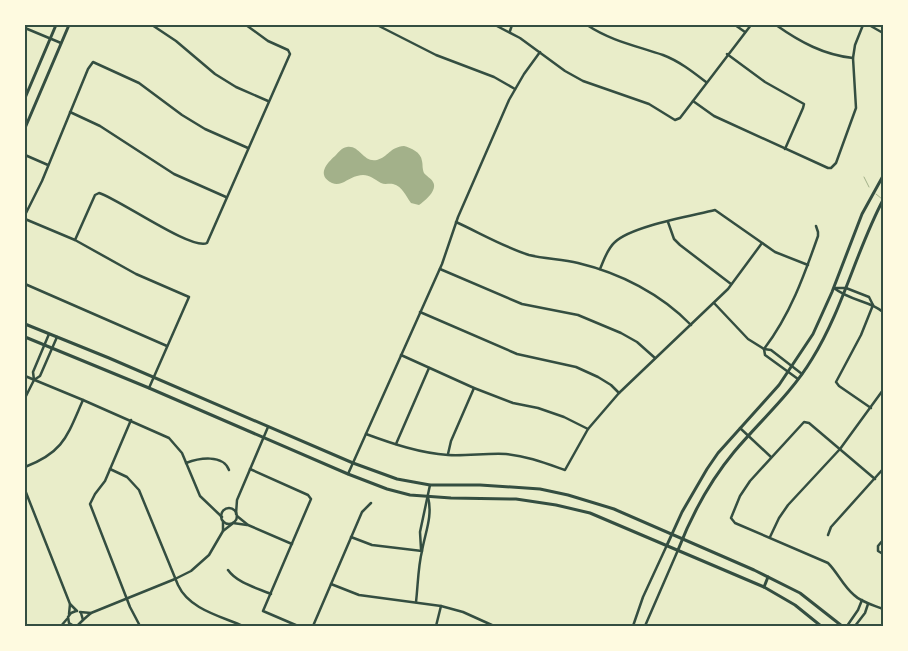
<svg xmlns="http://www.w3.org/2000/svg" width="908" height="651" viewBox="0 0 908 651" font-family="'Alegreya Sans',sans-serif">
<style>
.water{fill:#a3b18a}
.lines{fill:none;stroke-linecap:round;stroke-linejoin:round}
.stream{stroke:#a3b18a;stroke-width:1}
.minor{stroke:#344e41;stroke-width:2.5}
.tertiary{stroke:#344e41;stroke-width:2.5}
.secondary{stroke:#344e41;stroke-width:3}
.neatline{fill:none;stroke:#344e41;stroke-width:2}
</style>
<rect width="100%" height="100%" fill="#e9edc9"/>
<path class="water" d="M404,146C411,148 421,152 422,161C423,165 422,168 424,173C426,176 431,178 433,182C438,190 425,201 419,205L411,203C405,195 403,187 393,184C389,183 385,185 381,183C372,178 368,173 357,176C348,178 341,187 332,183C316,175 327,163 335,156C339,152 341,148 347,147C360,145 363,163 377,160C388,157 390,147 404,146Z"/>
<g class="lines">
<g class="stream">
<polyline points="864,177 869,187"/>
<polyline points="876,194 882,199"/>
</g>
<g class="minor">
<polyline points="152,25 176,41 215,74 236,87 268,101"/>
<polyline points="377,25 436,55 494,77 515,89"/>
<polyline points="495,25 520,38 565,71 583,81 649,104 675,120 680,118 751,25"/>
<path d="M587,25C611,41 637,46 663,55C679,61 693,72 706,82"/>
<polyline points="735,25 745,32"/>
<path d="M776,25C800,42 824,55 853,58"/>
<polyline points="869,25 883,33"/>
<polyline points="510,31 512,25"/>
<polyline points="727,54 765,82 804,104 803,108 785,149"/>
<polyline points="693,101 714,116 828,168 831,168 836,163 856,108 853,58 855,45 863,25"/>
<polyline points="70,112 100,126 174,174 226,197"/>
<polyline points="25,155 48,165"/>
<polyline points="25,215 42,181 88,69 93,62 139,83 182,115 205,129 248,148"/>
<polyline points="25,219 75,240 136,274 189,297 149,388"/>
<path d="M456,222C480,233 504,247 529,255C545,259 562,259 578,263C620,273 661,294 691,325"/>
<polyline points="668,222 674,239 680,245 731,284"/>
<path d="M75,240L95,195L99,193C119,199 192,251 207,243L290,54L288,50L268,41L246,25"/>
<polyline points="440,269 522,304 578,315 621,333 637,342 655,358"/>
<path d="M600,269C604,260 607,249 615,242C632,226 691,216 715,210L775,252L808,265"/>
<polyline points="25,284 167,346"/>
<path d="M834,288C850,301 871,301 883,312"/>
<polyline points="835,288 846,288 869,297 873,305"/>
<polyline points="714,303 748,339 764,349 771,350 802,374"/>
<polyline points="420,312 517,354 576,367 598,377 611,385 619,393"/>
<path d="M764,349C790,315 804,276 818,236V232L816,226"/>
<polyline points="764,349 765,355 798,379"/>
<polyline points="401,355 474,388 513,403 538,408 564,417 588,429"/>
<polyline points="25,376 83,400 169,438 182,453 200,496 222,517"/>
<polyline points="34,380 40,376 57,337"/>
<polyline points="25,398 34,380 33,372 49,334"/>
<polyline points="871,408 839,386 836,382 861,335 873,305"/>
<polyline points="131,420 105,481 95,494 90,504 130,607 140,626"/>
<polyline points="740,428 771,457"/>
<path d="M366,434C393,444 420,453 448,455C467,456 487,453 506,454C527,456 545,463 565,470L588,429L619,393L728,289L762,243"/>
<polyline points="396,444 429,368"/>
<polyline points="448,454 451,441 474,388"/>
<path d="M186,463C199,458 223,454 229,470"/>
<path d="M25,467C64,452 67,436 83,400"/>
<path d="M110,469L127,477L139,490L178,585C189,609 220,616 243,626"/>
<polyline points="250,469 308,495 311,499 263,611 298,626"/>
<polyline points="348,474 442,264 458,217 509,100 524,74 540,52"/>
<path d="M875,479L809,423L804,422L750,481L740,496L731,518L735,523L828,563C838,573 843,586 854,595C861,602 873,605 883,609"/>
<polyline points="25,490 70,604 77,611"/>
<circle cx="229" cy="516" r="8"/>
<polyline points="236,514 237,500 268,427"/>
<polyline points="237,516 248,525 292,544"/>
<polyline points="223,521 223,531"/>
<polyline points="233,523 247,525"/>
<polyline points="828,535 831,527 883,469"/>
<polyline points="351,537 372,545 422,551"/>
<polyline points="770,537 779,518 788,505 840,449 883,390"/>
<polyline points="883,540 878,546 878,551 883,554"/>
<polyline points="421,549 420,532 430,485"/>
<path d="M228,570C237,583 257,588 271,594"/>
<polyline points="331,584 359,595 441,606 463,612 494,626"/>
<path d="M416,602C418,585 418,567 422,551C425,533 433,516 428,497"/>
<polyline points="80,612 91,613 175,579 191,571 209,555 223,531 232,524"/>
<polyline points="69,614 70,604"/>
<polyline points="83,620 91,613"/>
<polyline points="61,626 67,619"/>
<polyline points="63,626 72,626"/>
<polyline points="74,626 69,623 68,617 71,613 76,611"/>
<polyline points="77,626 83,620 81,613"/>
<polyline points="313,626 362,512 371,503"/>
<polyline points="436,626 441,606"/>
<polyline points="847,626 858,610 862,600"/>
<polyline points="855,626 865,613 868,604"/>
</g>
<g class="tertiary">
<polyline points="25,28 61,43"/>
<polyline points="633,626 643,597 667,545"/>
<polyline points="645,626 678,550"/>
</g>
<g class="secondary">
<polyline points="25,98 56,25"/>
<polyline points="25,128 69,25"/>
<polyline points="25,324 109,358 353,463 397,479 430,485 480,485 540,489 568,495 614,509 754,570 800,593 842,626"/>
<polyline points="25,337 149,388 348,474 387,489 410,495 451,498 516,499 556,505 590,513 764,587 795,605 821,626"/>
<polyline points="667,545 682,512 707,469 718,453 779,385 813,334 832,292 862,214 883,176"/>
<path d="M678,550C692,514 710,481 734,452C760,421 791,394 812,359C843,309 856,251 883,200"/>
<polyline points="764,587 768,577"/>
</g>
</g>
<rect width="908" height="651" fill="none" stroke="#fefae0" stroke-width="52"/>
<rect x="26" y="26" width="856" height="599" class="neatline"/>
</svg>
